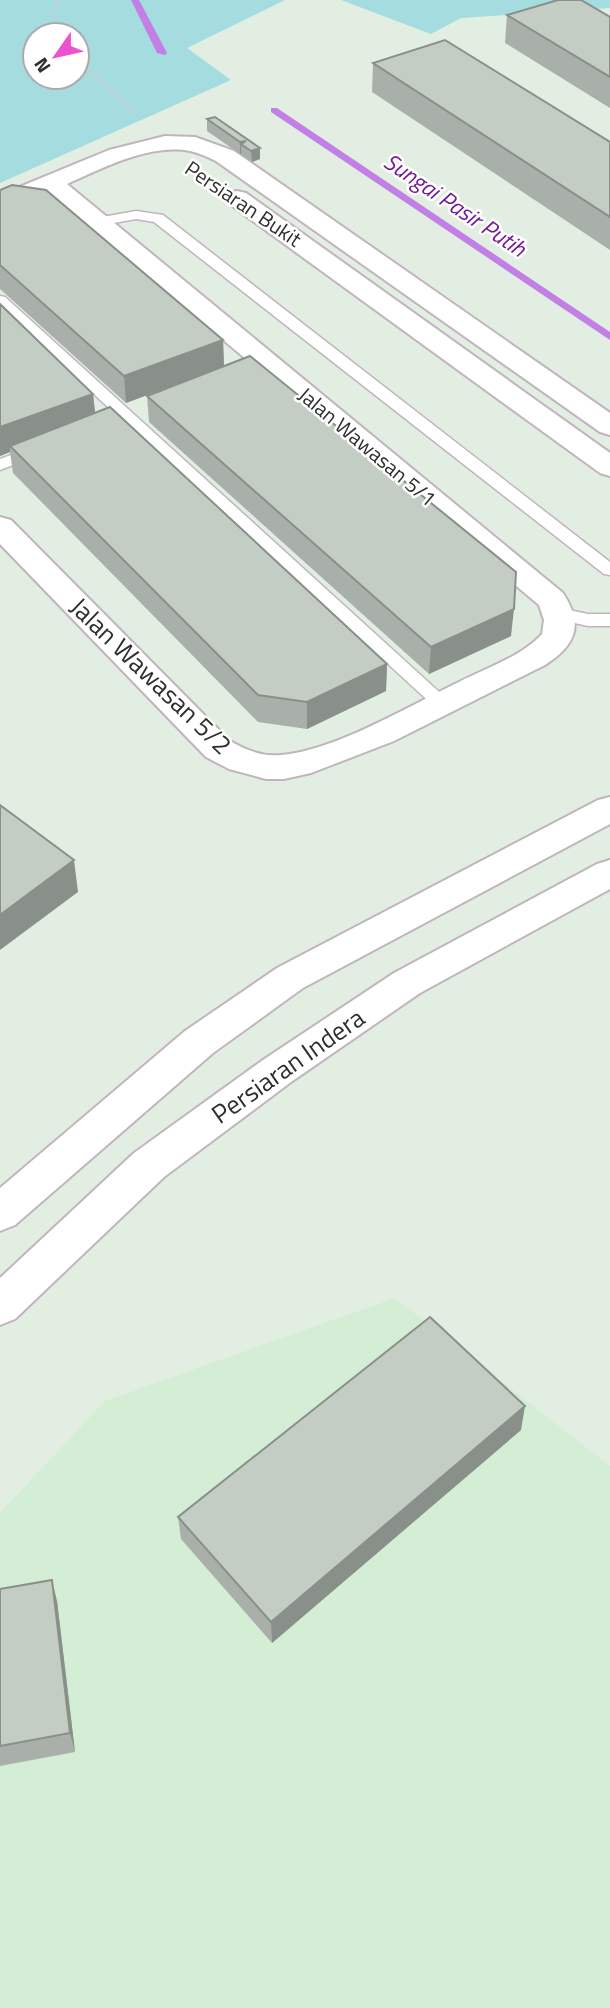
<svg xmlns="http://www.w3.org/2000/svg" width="610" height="2008" viewBox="0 0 610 2008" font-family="'Titillium Web',sans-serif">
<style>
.education{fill:#d4edd5}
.green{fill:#a4dcdf;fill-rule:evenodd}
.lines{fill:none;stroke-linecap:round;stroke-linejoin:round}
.stream{fill:#c27fe5;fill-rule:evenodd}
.service-casing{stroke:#c0b5be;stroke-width:3}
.minor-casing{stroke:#c0b5be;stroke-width:4}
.secondary-casing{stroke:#c0b5be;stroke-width:4}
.path{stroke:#cdcdcd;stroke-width:2.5;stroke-dasharray:3.5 2.5;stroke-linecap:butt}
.service{fill:#fff;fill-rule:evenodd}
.minor{fill:#fff;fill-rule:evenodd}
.secondary{fill:#fff;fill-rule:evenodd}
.wall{fill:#a9b0a9}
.shaded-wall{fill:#899089}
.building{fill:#c4cdc4;stroke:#899089;stroke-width:2}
.labels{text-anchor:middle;stroke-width:5;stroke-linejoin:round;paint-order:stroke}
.far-street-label{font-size:21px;fill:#2e2e2e;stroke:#fff}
.far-water-label{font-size:23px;font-style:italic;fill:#741a96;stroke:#fff}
.street-label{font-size:26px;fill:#2e2e2e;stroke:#fff}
</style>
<rect width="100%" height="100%" fill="#e3eee2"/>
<polygon class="education" points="395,1298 610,1466 610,2008 0,2008 0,1513 105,1401"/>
<g class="green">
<path d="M0,0H285L187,48L231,80L0,183ZM77,35V77H35V35Z"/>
<polygon points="341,0 610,0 610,8 461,18 431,34"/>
</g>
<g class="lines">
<g class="stream">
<polygon points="131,0 139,0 167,53 165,55 157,53"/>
<polygon points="271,108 277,108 610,332 610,340 271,112"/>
</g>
<defs>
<g id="service">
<polygon points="136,211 163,215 610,562 610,575 604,574 154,222 136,219 97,226 90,222 97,218"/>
<polygon points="0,296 5,297 448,700 451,704 448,708 436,708 0,308"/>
<polygon points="38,445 44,447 46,450 44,453 0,470 0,459"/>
<polygon points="559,608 588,614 610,614 610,626 588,626 553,618 550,614 553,610"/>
</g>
<g id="minor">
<path d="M165,136L195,137L234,151L610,413V435L600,432L216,161C208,157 199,153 190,151C151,143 102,168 67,184L563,593C584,625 576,645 545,665L394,741L311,773L284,779H266L229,769L206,757L0,544V517L11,520L230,741C246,750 262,757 281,755C334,751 409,706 459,682C486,668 521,657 542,634L544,620L539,605L47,192L0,211V195L109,150Z"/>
<polygon points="237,191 246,193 610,453 610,476 600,473 228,203 225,198 228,193"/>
</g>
<g id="secondary">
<polygon points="610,797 610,824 303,988 213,1053 15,1225 0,1231 0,1188 185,1031 277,968 598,800"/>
<polygon points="610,860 610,889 420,993 291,1082 164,1177 15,1319 0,1325 0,1278 134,1153 263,1060 394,973 597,864"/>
</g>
</defs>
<use href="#service" class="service-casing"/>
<use href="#minor" class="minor-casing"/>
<use href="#secondary" class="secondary-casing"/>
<g class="path">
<polyline points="59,0 52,13 60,35"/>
<polyline points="77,61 138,114"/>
</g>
<use href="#service" class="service"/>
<use href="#minor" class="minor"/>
<use href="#secondary" class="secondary"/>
</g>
<g class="wall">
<polygon points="507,15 610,17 610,108 505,43"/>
<polygon points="373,63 610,142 610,250 372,92"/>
<polygon points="207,119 260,148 260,159 252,162 241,155 241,154 240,154 207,131"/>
<polygon points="0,190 223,340 224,366 511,636 429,674 149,422 147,396 209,372 126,403 0,289"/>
<polygon points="0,304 93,394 95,413 387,664 386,691 307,729 258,722 13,473 10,452 0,456"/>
<polygon points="521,1430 272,1643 181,1539 178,1517"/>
<polygon points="0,1589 57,1601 75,1752 0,1766"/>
</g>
<g class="shaded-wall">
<polygon points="246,141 241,144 241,154 240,154 240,142"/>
<polygon points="260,148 260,159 252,162 251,151"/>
<polygon points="223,340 224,366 126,403 124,376"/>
<polygon points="93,394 96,421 10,446 10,452 0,456 0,427"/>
<polygon points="514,609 511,636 429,674 431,647"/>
<polygon points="387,664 386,691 307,729 307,702"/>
<polygon points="74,860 78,892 0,950 0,915"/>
<polygon points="525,1406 521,1430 272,1643 271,1622"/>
<polygon points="52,1580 57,1601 75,1752 70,1733"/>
</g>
<g class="building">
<polygon points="558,0 581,0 610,17 610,77 507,15"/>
<polygon points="445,40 610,142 610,217 373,63"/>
<polygon points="215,117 260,148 251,151 241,144 246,141 240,142 207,119"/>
<polygon points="12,185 46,190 223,340 124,376 0,265 0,190"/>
<polygon points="0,304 93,394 0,427"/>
<polygon points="250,356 516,572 514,609 431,647 147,396"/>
<polygon points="110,407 387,664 307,702 258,695 10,446"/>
<polygon points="0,805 74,860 0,915"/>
<polygon points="430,1317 525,1406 271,1622 178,1517"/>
<polygon points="52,1580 70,1733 0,1746 0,1589"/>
</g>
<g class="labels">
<g class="far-street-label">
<text transform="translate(243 204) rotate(34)" y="7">Persiaran Bukit</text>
<text transform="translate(367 447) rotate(40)" y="7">Jalan Wawasan 5/1</text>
</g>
<g class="far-water-label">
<text transform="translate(455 205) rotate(34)" y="8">Sungai Pasir Putih</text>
</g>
<g class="street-label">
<text transform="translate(151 676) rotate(44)" y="9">Jalan Wawasan 5/2</text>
<text transform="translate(288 1066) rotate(-35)" y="9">Persiaran Indera</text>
</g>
</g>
<g transform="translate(56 56) rotate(236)"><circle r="33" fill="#ffffff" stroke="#ababab" stroke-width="2"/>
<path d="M0-5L12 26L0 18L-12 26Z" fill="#eb52cd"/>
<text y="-10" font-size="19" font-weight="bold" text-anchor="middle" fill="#2e2e2e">N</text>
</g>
</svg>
